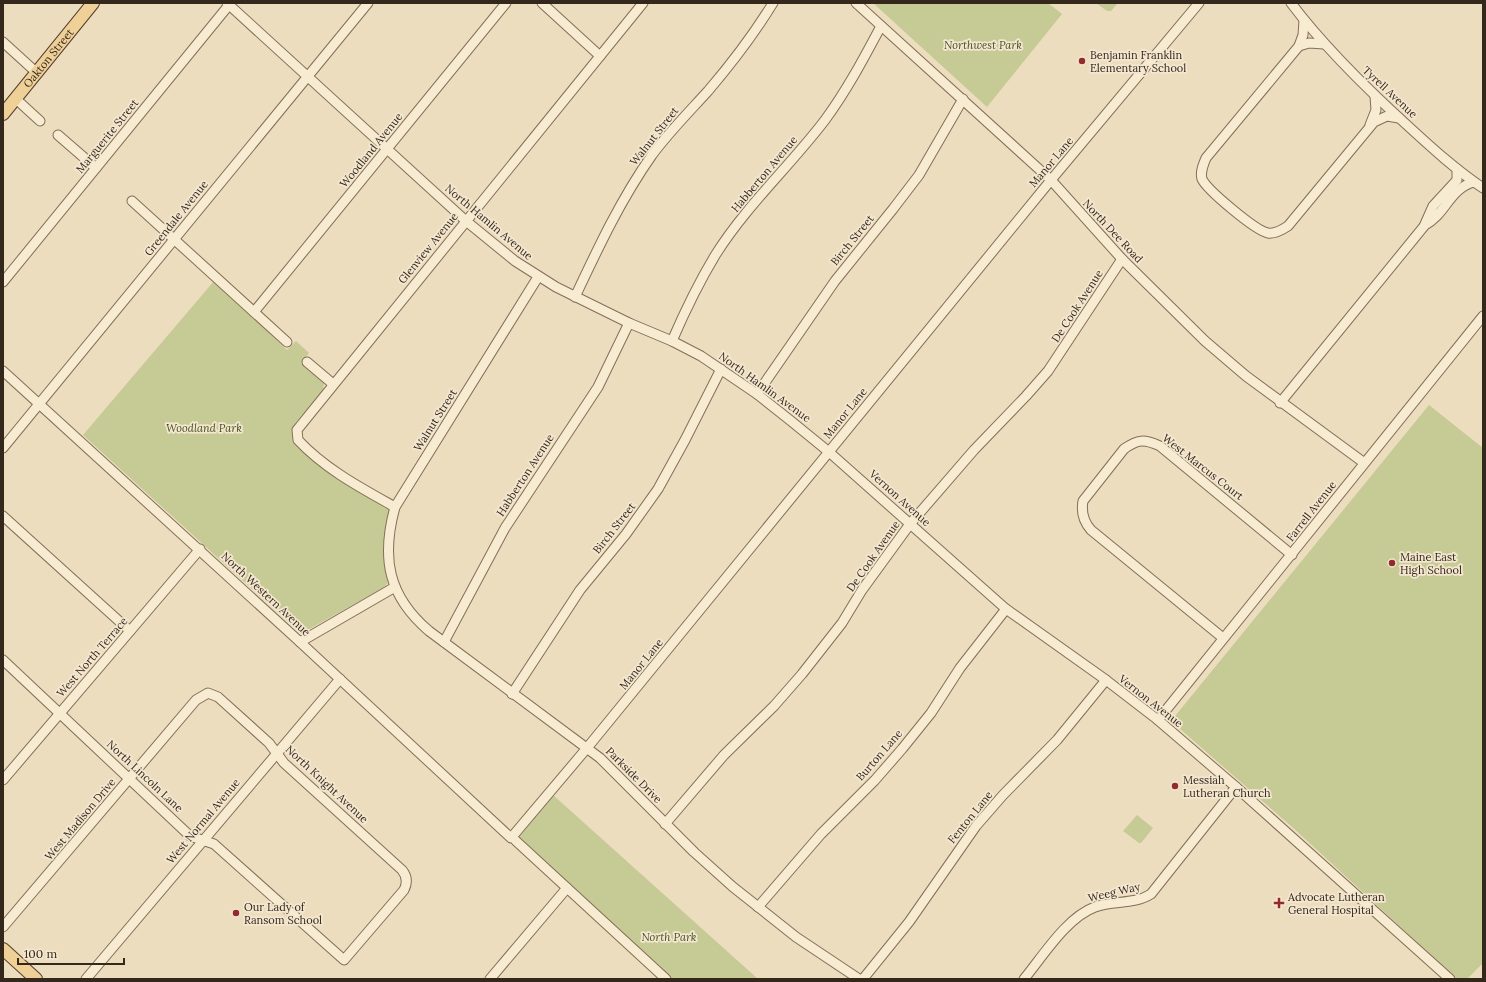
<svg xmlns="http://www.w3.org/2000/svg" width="1486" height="982" viewBox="0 0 1486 982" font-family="Lora,serif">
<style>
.green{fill:#c6ca94}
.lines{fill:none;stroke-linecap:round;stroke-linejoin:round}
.minor-casing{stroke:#846e58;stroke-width:11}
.major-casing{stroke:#523c2d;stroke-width:14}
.minor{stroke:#f7ebd2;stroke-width:9}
.major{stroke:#efd097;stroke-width:12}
.poi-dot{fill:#922a2f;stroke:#f4e7cf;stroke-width:1.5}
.labels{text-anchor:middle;stroke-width:3.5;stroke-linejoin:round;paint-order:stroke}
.park-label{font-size:11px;font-style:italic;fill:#475023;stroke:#f4e7cf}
.poi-label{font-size:11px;fill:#34271c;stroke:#f4e7cf;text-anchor:start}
.street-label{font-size:11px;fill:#34271c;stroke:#f4e7cf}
</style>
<rect width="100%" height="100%" fill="#ecddbf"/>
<g class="green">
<polygon points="873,3 1048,3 1062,14 987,107"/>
<polygon points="1096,3 1118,3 1111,11 1107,11"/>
<polygon points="214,281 287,350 296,341 309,353 301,363 324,383 323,390 295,423 292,433 293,442 317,463 384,505 389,510 383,545 388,583 383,588 304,632 296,629 83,435"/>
<polygon points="1429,405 1483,448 1483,963 1467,979 1457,979 1291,826 1171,721"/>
<polygon points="553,795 758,979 672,979 516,838"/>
<polygon points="1137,815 1153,828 1141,843 1139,843 1123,831"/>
</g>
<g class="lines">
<defs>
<g id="minor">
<polyline points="227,3 466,221 515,261 556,287 629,323 672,341 701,356 757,394 791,421 829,452 1006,609 1106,680 1158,720 1236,787 1450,979"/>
<polyline points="542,3 600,56"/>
<polyline points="856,3 1051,180 1122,259 1205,341 1246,376 1363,462"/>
<path d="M1291,3C1325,48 1366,88 1408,126C1432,148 1456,170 1483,188"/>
<path d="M1304,20L1303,35L1299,46L1206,158C1203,165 1200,172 1202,179C1207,190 1256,231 1268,233C1275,234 1282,230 1288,226L1374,122L1387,116L1399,118"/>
<polyline points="3,42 37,73"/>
<polyline points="1299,46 1309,43 1324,44"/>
<polyline points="16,99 40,121"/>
<polyline points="1370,125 1376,110 1375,96"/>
<polyline points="58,135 96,168"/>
<polyline points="132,201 287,342"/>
<polyline points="1425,224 1433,206 1457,180 1457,169"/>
<path d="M538,277L395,507C381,558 388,596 429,631L600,758L694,852L733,887L796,937L859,979"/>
<polyline points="3,282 229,5"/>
<path d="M575,297C598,248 621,199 652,155C669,132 689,112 708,91C732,63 754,34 773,3"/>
<polyline points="254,312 506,3"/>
<path d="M672,341C685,311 699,282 716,254C747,205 790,166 825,120C847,90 864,58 881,26"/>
<polyline points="307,362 333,384"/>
<polyline points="3,371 300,642 511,838 587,748 1051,180 1199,3"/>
<polyline points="757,394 835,281 893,209 919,175 963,99"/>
<path d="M1280,403L1425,225C1445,215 1450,188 1474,182"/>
<polyline points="3,448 368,3"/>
<path d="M395,507C361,488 325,469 298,440L297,430L643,3"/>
<polyline points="3,516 130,631"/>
<path d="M1223,638L1091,530C1083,521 1081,512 1083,501L1124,449C1138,439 1144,439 1160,446L1292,555"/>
<polyline points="300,642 395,587"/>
<polyline points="444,642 505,528 598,387 629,323"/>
<path d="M3,660L190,836L214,844L344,960L404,890C408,882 407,876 402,870L284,763L269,743L218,697L208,693L196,700L3,927"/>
<polyline points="512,694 580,590 626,534 658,489 685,440 721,369"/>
<polyline points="1158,720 1483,316"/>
<polyline points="3,780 200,549"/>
<polyline points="665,824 724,755 774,706 802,674 842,623 862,590 910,524 974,450 1026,396 1048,371 1122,259"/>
<polyline points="516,841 666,979"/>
<polyline points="758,907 821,834 875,780 902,749 931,713 960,668 1006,609"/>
<polyline points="86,979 340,679"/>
<polyline points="490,979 567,888"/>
<polyline points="863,979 909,922 976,826 1003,795 1057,740 1106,680"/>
<path d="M1024,979C1043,956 1067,917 1095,907C1113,900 1134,905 1151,894L1236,787"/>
</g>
<g id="major">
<path id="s1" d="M3,114L93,3"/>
<polyline points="3,949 36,979"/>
</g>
</defs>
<use href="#minor" class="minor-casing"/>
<use href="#major" class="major-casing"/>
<use href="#minor" class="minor"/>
<use href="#major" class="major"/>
</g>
<g class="poi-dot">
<circle cx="1082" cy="61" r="4"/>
<circle cx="1392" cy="563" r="4"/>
<circle cx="1175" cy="786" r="4"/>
<path d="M1277 897h4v4h4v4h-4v4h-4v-4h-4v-4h4z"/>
<circle cx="236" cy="913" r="4"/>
</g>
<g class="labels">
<g class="park-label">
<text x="983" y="49">Northwest Park</text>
<text x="204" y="432">Woodland Park</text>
<text x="669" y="941">North Park</text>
</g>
<g class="poi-label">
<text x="1090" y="59">Benjamin Franklin<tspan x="1090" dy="13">Elementary School</tspan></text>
<text x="1400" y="561">Maine East<tspan x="1400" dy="13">High School</tspan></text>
<text x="1183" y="784">Messiah<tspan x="1183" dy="13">Lutheran Church</tspan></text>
<text x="1288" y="901">Advocate Lutheran<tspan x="1288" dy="13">General Hospital</tspan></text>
<text x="244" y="911">Our Lady of<tspan x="244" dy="13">Ransom School</tspan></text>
</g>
<g class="street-label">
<text dy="4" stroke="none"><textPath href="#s1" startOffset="72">Oakton Street</textPath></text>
<text transform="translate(1390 92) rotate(43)" y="4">Tyrell Avenue</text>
<text transform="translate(107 136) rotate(-51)" y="4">Marguerite Street</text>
<text transform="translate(654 136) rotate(-52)" y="4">Walnut Street</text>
<text transform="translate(371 150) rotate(-51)" y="4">Woodland Avenue</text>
<text transform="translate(1051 162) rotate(-50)" y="4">Manor Lane</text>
<text transform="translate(764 174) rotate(-50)" y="4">Habberton Avenue</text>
<text transform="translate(176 218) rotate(-51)" y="4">Greendale Avenue</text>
<text transform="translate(489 222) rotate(40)" y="4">North Hamlin Avenue</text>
<text transform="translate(1113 231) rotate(47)" y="4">North Dee Road</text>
<text transform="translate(852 240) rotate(-51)" y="4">Birch Street</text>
<text transform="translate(428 248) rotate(-51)" y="4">Glenview Avenue</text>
<text transform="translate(1077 306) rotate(-57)" y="4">De Cook Avenue</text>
<text transform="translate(765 387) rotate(36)" y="4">North Hamlin Avenue</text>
<text transform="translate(845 413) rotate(-51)" y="4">Manor Lane</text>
<text transform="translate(435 420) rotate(-58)" y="4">Walnut Street</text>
<text transform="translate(1203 467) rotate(38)" y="4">West Marcus Court</text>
<text transform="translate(525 475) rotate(-57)" y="4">Habberton Avenue</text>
<text transform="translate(900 498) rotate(42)" y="4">Vernon Avenue</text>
<text transform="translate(1311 511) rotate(-52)" y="4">Farrell Avenue</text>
<text transform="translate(614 528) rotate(-52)" y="4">Birch Street</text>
<text transform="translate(873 556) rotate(-55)" y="4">De Cook Avenue</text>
<text transform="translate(266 594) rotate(43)" y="4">North Western Avenue</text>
<text transform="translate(92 657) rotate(-49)" y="4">West North Terrace</text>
<text transform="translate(641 664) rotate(-51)" y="4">Manor Lane</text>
<text transform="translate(1151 701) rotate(38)" y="4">Vernon Avenue</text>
<text transform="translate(879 755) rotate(-49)" y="4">Burton Lane</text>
<text transform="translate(634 775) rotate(45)" y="4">Parkside Drive</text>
<text transform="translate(145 776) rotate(43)" y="4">North Lincoln Lane</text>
<text transform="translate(327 784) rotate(43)" y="4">North Knight Avenue</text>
<text transform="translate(970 817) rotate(-51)" y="4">Fenton Lane</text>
<text transform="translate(80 819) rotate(-50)" y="4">West Madison Drive</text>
<text transform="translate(203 821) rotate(-50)" y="4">West Normal Avenue</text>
<text transform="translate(1114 892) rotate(-13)" y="4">Weeg Way</text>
</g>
</g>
<rect width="1486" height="982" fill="none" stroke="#34271c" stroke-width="8"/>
<path d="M18 958v6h106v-6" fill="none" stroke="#34271c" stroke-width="2"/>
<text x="24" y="958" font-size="12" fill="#34271c" stroke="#f4e7cf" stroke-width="3" paint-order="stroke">100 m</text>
</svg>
